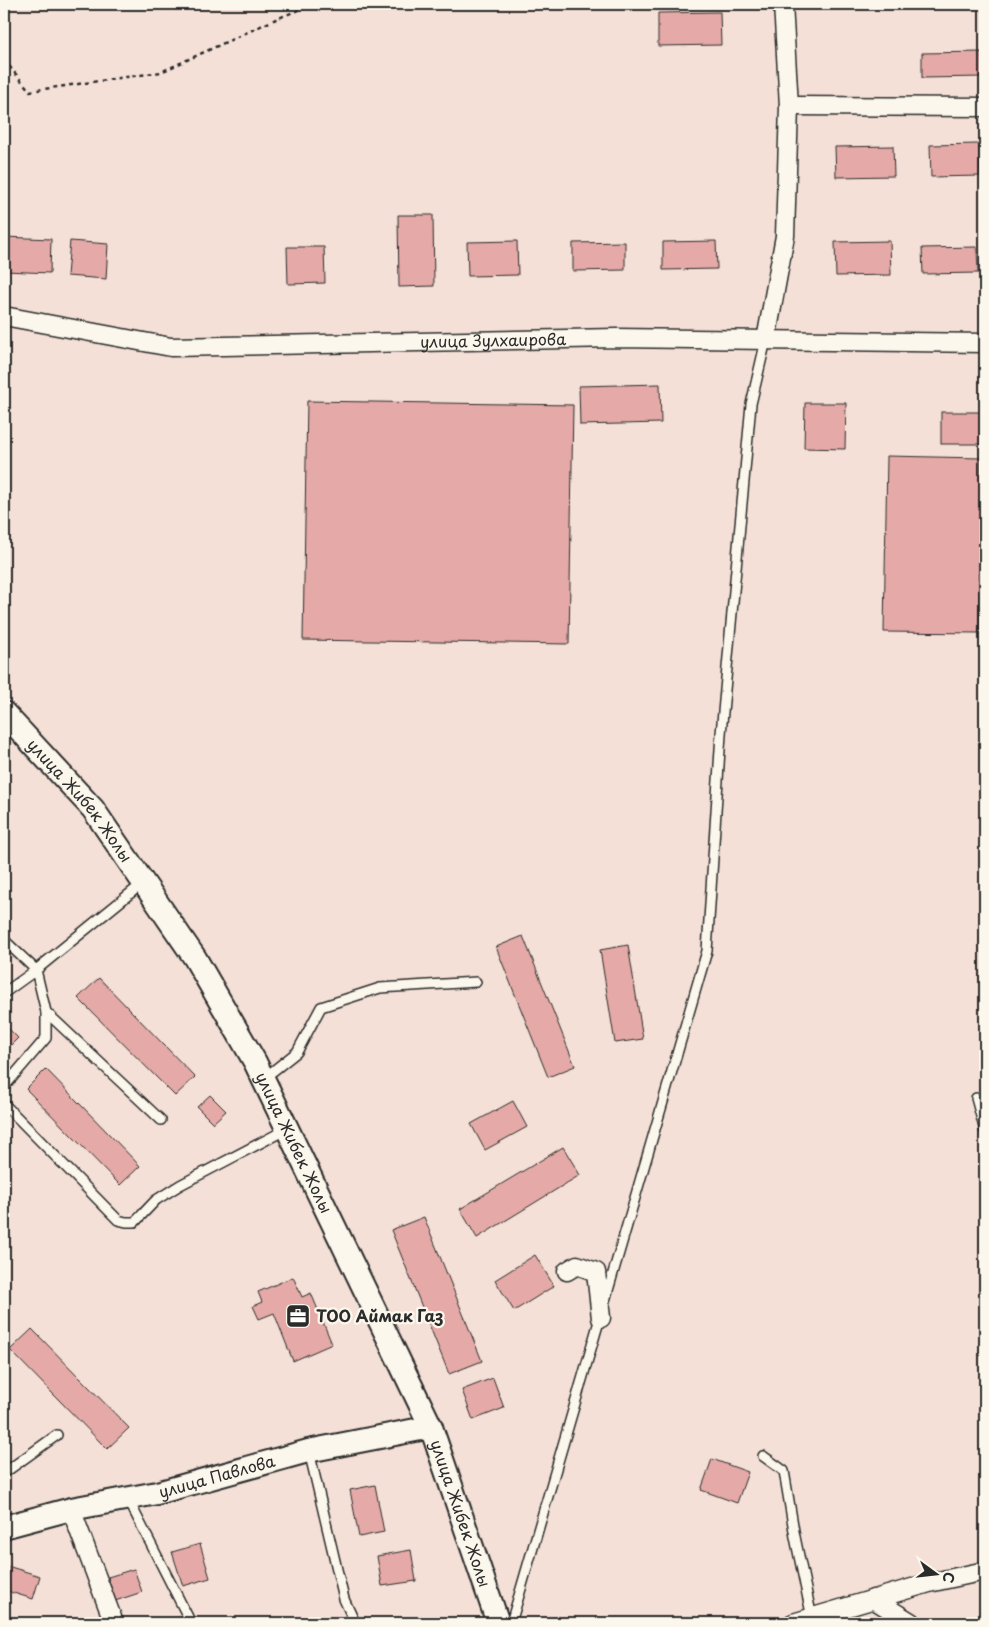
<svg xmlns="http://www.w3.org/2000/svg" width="989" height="1627" viewBox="0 0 989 1627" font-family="'Playpen Sans',sans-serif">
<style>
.building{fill:#e5aaa7;stroke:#2b2b2b}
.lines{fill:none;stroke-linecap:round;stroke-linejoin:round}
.service-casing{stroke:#2b2b2b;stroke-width:12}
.minor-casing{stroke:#2b2b2b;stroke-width:21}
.tertiary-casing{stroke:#2b2b2b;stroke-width:26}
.path{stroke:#2b2b2b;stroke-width:2.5;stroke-dasharray:4 4;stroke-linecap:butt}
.service{stroke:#fbf7ec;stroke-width:9}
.minor{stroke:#fbf7ec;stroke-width:18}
.tertiary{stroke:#fbf7ec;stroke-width:22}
.labels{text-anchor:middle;stroke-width:4.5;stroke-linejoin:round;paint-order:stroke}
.street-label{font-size:16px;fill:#2b2b2b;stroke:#fbf7ec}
.poi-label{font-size:16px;font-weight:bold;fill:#2b2b2b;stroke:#fbf7ec;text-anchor:start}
</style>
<rect width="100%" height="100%" fill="#f4e0d7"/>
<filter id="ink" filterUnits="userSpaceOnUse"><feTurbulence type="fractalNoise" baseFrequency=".02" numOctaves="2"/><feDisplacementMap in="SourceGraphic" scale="10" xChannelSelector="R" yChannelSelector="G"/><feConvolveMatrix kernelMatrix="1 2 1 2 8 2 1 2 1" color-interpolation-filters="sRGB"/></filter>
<g filter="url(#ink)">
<g class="building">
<polygon points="720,12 721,45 658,46 658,13"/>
<polygon points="982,52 983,77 922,78 922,53"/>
<polygon points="979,144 980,176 931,177 930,145"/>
<polygon points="893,146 894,176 836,177 835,147"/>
<polygon points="398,215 433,215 434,286 399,287"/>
<polygon points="4,237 51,239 50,273 4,271"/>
<polygon points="70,241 108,244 106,279 67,276"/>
<polygon points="517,241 518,275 468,276 467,242"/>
<polygon points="716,241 717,269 663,270 663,242"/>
<polygon points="890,241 891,275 836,276 835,242"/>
<polygon points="625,242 625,270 573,271 573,243"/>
<polygon points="287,247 324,247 325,283 288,284"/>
<polygon points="977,247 978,273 923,274 922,248"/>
<polygon points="660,384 661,423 580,425 579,386"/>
<polygon points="307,401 573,405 569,644 303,640"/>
<polygon points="805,403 846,403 845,449 804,448"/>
<rect x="941" y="412" width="44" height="32"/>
<polygon points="887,456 981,458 979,633 884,632"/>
<polygon points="4,861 10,868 4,874"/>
<polygon points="523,936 575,1066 548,1077 496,947"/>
<polygon points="628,945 643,1039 615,1043 600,950"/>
<polygon points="99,978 195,1077 175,1096 78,998"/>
<polygon points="4,1024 18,1038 4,1052"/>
<polygon points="46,1069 140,1166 120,1185 26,1089"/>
<polygon points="210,1095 226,1111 213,1123 197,1107"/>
<polygon points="513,1101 527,1127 485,1150 471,1124"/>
<polygon points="563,1147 580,1175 477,1238 460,1209"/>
<polygon points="424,1217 482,1361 449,1374 391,1230"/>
<polygon points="535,1255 554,1286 514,1311 495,1280"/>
<polygon points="293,1277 302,1297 311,1293 332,1344 293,1361 274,1313 259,1319 253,1306 262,1302 258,1292"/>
<polygon points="32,1329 129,1428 107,1449 10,1350"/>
<polygon points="493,1378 504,1408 473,1420 462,1390"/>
<polygon points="712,1459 748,1472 737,1503 701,1490"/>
<polygon points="375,1485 384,1532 359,1537 350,1490"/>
<polygon points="200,1544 210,1578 183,1586 172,1552"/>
<polygon points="411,1550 416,1581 382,1586 377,1556"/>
<polygon points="4,1565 40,1576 33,1599 4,1590 5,1581 4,1580"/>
<polygon points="134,1569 142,1592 115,1601 108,1577"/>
</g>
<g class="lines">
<defs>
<g id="service">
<polyline points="4,940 36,970 4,993"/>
<polyline points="46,1012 161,1120"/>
<polyline points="263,1079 297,1052 321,1007 380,988 476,982"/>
<polyline points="4,1087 46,1038 46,1012 36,970 143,883"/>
<polyline points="976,1098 985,1131"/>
<polyline points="4,1104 118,1220 126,1222 135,1222 156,1200 180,1185 287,1129"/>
<polyline points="309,1451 344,1599 355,1623"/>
<polyline points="763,1456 784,1471 795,1537 812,1618"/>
<polyline points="4,1473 57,1435"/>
<polyline points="128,1499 191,1623"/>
<polyline points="511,1623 707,951 721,734 751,404 766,340"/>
</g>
<g id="minor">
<polyline points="789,106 985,107"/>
<path id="s1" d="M4,316L171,347L616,338L985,343"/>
<polyline points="766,340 785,236 789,106 783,4"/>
<polyline points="567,1271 577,1265 596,1272 601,1318"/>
<polyline points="71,1509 114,1623"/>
<polyline points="873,1599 912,1623"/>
<polyline points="793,1623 929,1583 985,1571"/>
</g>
<g id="tertiary">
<path id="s2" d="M4,713L93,809L195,958L255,1062L431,1427L498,1623"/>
<path id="s3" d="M4,1527L71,1509L157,1493L308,1451L431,1427"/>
</g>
</defs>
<use href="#service" class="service-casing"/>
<use href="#minor" class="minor-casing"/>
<use href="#tertiary" class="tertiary-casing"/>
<polyline class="path" points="4,60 30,91 161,72 276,19 314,4"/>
<use href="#service" class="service"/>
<use href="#minor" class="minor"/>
<use href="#tertiary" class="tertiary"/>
</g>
</g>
<defs>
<symbol id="office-square" viewBox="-11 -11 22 22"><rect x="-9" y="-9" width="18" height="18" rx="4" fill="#2b2b2b" stroke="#fbf7ec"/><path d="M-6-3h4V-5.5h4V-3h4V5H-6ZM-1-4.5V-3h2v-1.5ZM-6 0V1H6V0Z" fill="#fff"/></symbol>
</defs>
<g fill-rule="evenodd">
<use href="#office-square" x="284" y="1302" width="28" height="28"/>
</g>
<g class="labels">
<g class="street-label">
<text dy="6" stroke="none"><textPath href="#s1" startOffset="492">улица Зулхаирова</textPath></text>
<text dy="6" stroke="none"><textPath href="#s2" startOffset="116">улица Жибек Жолы</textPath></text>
<text dy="6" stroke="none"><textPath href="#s2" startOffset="521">улица Жибек Жолы</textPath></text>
<text dy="6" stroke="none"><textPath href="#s3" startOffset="219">улица Павлова</textPath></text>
<text dy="6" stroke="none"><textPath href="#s2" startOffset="928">улица Жибек Жолы</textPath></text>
</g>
<g class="poi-label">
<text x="316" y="1322">ТОО Аймак Газ</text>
</g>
</g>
<rect width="989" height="1627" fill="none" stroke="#fbf7ec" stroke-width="20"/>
<rect x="10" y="10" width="969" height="1607" fill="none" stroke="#2b2b2b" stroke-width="2" filter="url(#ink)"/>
<g transform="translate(936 1574) rotate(105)" stroke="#fbf7ec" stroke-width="4" paint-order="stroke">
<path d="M0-4L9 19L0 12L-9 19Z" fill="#2b2b2b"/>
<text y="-8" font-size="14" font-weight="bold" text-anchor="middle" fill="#2b2b2b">С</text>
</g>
</svg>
